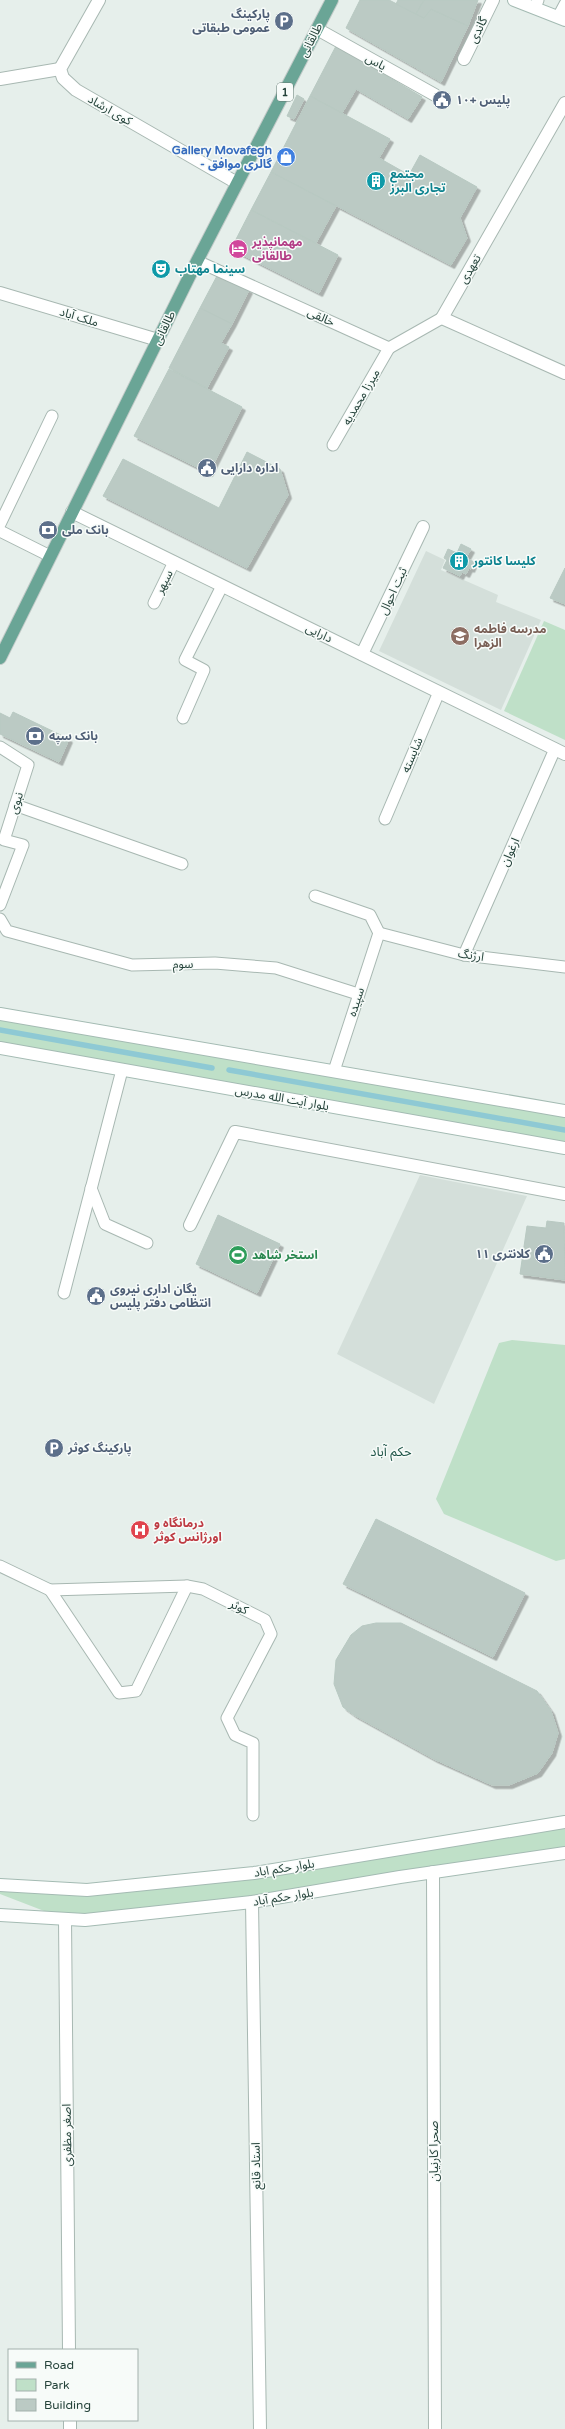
<svg xmlns="http://www.w3.org/2000/svg" width="565" height="2429" viewBox="0 0 565 2429" font-family="'Varela Round','Noto Sans Arabic',sans-serif">
<style>
.built{fill:#d4dfda}
.green{fill:#bfe0c8}
.lines{fill:none;stroke-linecap:round;stroke-linejoin:round}
.stream{stroke:#8ec9d4;stroke-width:5.5}
.building{fill:#bbcac4;stroke:#b8c9c2;filter:url(#shadow)}
.service-casing{stroke:#a8b8b2;stroke-width:13}
.pedestrian-casing{stroke:#a8b8b2;stroke-width:14}
.minor-casing{stroke:#a8b8b2;stroke-width:14}
.tertiary-casing{stroke:#a8b8b2;stroke-width:14}
.secondary-casing{stroke:#a4bbb3;stroke-width:14}
.primary-casing{stroke:#c2cac8;stroke-width:14}
.service{stroke:#fff;stroke-width:11}
.pedestrian{stroke:#fff;stroke-width:12}
.minor{stroke:#fff;stroke-width:12}
.tertiary{stroke:#fff;stroke-width:12}
.secondary{stroke:#fff;stroke-width:12}
.primary{stroke:#6aa596;stroke-width:12}
.labels{text-anchor:middle;stroke-width:3;stroke-linejoin:round;paint-order:stroke}
.shield{fill:#f7fbf9;stroke:#637a73;stroke-width:1}
.shield-label{font-size:11px;font-weight:bold;fill:#24423a}
.service-label{font-size:12px;font-weight:bold;fill:#4e5e75;stroke:#f7fbf9;text-anchor:start}
.street-label{font-size:12px;fill:#24423a;stroke:#f7fbf9}
.shop-label{font-size:12px;font-weight:bold;fill:#366cbe;stroke:#f7fbf9;text-anchor:end}
.culture-label{font-size:12px;font-weight:bold;fill:#0d838f;stroke:#f7fbf9;text-anchor:start}
.hotel-label{font-size:12px;font-weight:bold;fill:#b23c85;stroke:#f7fbf9;text-anchor:start}
.education-label{font-size:12px;font-weight:bold;fill:#785e54;stroke:#f7fbf9;text-anchor:start}
.leisure-label{font-size:12px;font-weight:bold;fill:#27864d;stroke:#f7fbf9;text-anchor:start}
.health-label{font-size:12px;font-weight:bold;fill:#be3a42;stroke:#f7fbf9;text-anchor:start}
.neighbourhood-label{font-size:13px;fill:#1f5548;stroke:#f7fbf9}
</style>
<defs>
<filter id="shadow"><feDropShadow dx="3.5" dy="3.5" stdDeviation="0" flood-color="#0004"/></filter>
</defs>
<rect width="100%" height="100%" fill="#e6efeb"/>
<g class="built">
<polygon points="426,551 445,560 441,570 498,595 496,602 541,620 501,710 379,651"/>
<polygon points="420,1175 527,1196 434,1404 337,1354"/>
</g>
<g class="green">
<polygon points="544,621 565,630 565,740 504,711"/>
<polygon points="0,1014 565,1111 565,1148 0,1048"/>
<polygon points="512,1340 565,1345 565,1559 556,1561 444,1514 436,1499 499,1343"/>
<polygon points="565,1822 565,1853 252,1902 65,1919 0,1894 0,1885 115,1888"/>
</g>
<g class="lines">
<g class="stream">
<polyline points="0,1030 212,1068"/>
<polyline points="229,1070 565,1130"/>
</g>
</g>
<g class="building">
<polygon points="360,0 389,0 424,18 431,9 468,26 441,82 346,28"/>
<polygon points="398,0 424,0 416,14 396,4"/>
<polygon points="424,0 478,0 468,26 431,9 424,18 416,14"/>
<polygon points="336,46 422,97 408,119 356,89 342,113 310,96"/>
<polygon points="297,95 304,99 294,119 287,116"/>
<polygon points="310,96 390,139 379,158 409,175 420,155 477,187 460,218 467,238 451,265 271,172"/>
<polygon points="271,172 336,206 316,243 251,210"/>
<polygon points="251,210 338,255 319,293 231,249"/>
<polygon points="218,274 249,290 232,324 200,308"/>
<polygon points="200,308 232,324 221,343 229,347 207,388 169,368"/>
<polygon points="169,369 242,407 209,473 134,436"/>
<polygon points="247,452 280,469 288,495 247,568 103,496 123,459 219,508"/>
<polygon points="461,544 471,549 466,558 474,562 471,569 469,568 466,574 462,572 460,576 443,568 447,560 444,558 448,549 457,553"/>
<polygon points="565,568 565,604 550,598"/>
<polygon points="13,712 69,739 59,762 0,734 0,713 10,718"/>
<polygon points="218,1215 280,1244 257,1293 196,1264"/>
<polygon points="547,1221 564,1223 565,1280 520,1274 527,1226 546,1228"/>
<polygon points="376,1519 525,1593 493,1657 343,1584"/>
<polygon points="376,1623 401,1623 537,1691 551,1711 558,1733 552,1753 538,1773 509,1785 492,1785 434,1759 354,1715 343,1707 334,1684 336,1660 351,1635 362,1626"/>
</g>
<g class="lines">
<defs>
<g id="service">
<polyline points="535,8 538,0"/>
<polyline points="558,17 565,4"/>
<polyline points="197,261 389,348 442,318"/>
<polyline points="333,445 389,348"/>
<polyline points="0,524 52,416"/>
<polyline points="0,531 50,556"/>
<polyline points="154,603 174,562"/>
<polyline points="183,718 204,670 185,660 222,586"/>
<polyline points="0,747 28,765 4,840 23,845 0,905"/>
<polyline points="15,805 182,864"/>
<polyline points="385,819 439,692"/>
<polyline points="315,896 370,915 379,933"/>
<polyline points="0,919 7,931 132,965 215,963 276,968 358,994"/>
<polyline points="379,933 464,955 565,967"/>
<polyline points="464,955 555,749"/>
<polyline points="334,1071 379,933"/>
<polyline points="91,1188 105,1224 147,1243"/>
<polyline points="64,1293 122,1070"/>
<polyline points="0,1566 50,1590 187,1586 203,1589 265,1620 271,1634 227,1718 235,1735 253,1743 253,1815"/>
<polyline points="50,1590 119,1693 136,1691 187,1586"/>
</g>
<g id="pedestrian">
<polyline points="317,29 435,95"/>
<polyline points="464,59 493,0"/>
</g>
<g id="minor">
<polyline points="0,79 60,69"/>
<polyline points="565,103 442,318 565,373"/>
<polyline points="72,512 565,754"/>
<polyline points="362,654 423,527"/>
<polyline points="190,1225 235,1132 565,1194"/>
<polyline points="433,1872 435,2429"/>
<polyline points="252,1902 260,2429"/>
<polyline points="65,1919 69,2350"/>
<polyline points="70,2420 70,2429"/>
</g>
<g id="tertiary">
<polyline points="99,0 60,69 63,78 76,90 237,183"/>
<polyline points="0,293 158,340"/>
</g>
<g id="secondary">
<polyline points="514,0 565,20"/>
<polyline points="0,1014 565,1111"/>
<polyline points="0,1048 565,1148"/>
<polyline points="0,1885 87,1890 254,1873 565,1822"/>
<polyline points="0,1915 85,1920 252,1902 400,1877 565,1853"/>
</g>
<polyline id="primary" points="0,658 197,261 332,0"/>
</defs>
<use href="#service" class="service-casing"/>
<use href="#pedestrian" class="pedestrian-casing"/>
<use href="#minor" class="minor-casing"/>
<use href="#tertiary" class="tertiary-casing"/>
<use href="#secondary" class="secondary-casing"/>
<use href="#primary" class="primary-casing"/>
<use href="#service" class="service"/>
<use href="#pedestrian" class="pedestrian"/>
<use href="#minor" class="minor"/>
<use href="#tertiary" class="tertiary"/>
<use href="#secondary" class="secondary"/>
<use href="#primary" class="primary"/>
</g>
<defs>
<symbol id="parking-disc" viewBox="-11 -11 22 22"><circle r="9.5" fill="#5c6f8a" stroke="#f7fbf9"/><path d="M-3.5-5.5H1a3.5 3.5 0 0 1 0 7H-1V5.5H-3.5ZM-1-3.4V-.6H.8a1.4 1.4 0 0 0 0-2.8Z" fill="#fff"/></symbol>
<symbol id="civic-disc" viewBox="-11 -11 22 22"><circle r="9.5" fill="#5c6f8a" stroke="#f7fbf9"/><path d="M-.6-6.5H3V-4.5H.6V-3L4-1V1h2V6H-6V1h2V-1L-.6-3ZM-1.2 2.5V6h2.4V2.5Z" fill="#fff"/></symbol>
<symbol id="shop-disc" viewBox="-11 -11 22 22"><circle r="9.5" fill="#3f7fe0" stroke="#f7fbf9"/><path d="M-5-2.5h2.3a2.7 3.5 0 0 1 5.4 0H5L5.5 6h-11ZM-1.5-2.5h3a1.5 2.3 0 0 0-3 0Z" fill="#fff"/></symbol>
<symbol id="building-disc" viewBox="-11 -11 22 22"><circle r="9.5" fill="#0f9aa8" stroke="#f7fbf9"/><path d="M-4-6H4V6H1V3H-1V6H-4ZM-2.5-4.3h1.7v1.8h-1.7ZM.8-4.3h1.7v1.8H.8ZM-2.5-1h1.7V.8h-1.7ZM.8-1h1.7V.8H.8Z" fill="#fff"/></symbol>
<symbol id="hotel-disc" viewBox="-11 -11 22 22"><circle r="9.5" fill="#d1479c" stroke="#f7fbf9"/><path d="M-6-4.5h1.5V1H6V5H4.5V3h-9V5H-6ZM-4 0a1.8 1.8 0 1 1 3.6 0ZM.5 0V-2.5h3Q6-2.5 6 0Z" fill="#fff"/></symbol>
<symbol id="theatre-disc" viewBox="-11 -11 22 22"><circle r="9.5" fill="#0f9aa8" stroke="#f7fbf9"/><path d="M-5-5.5Q0-4 5-5.5V0Q5 5 0 6Q-5 5-5 0ZM-3.3-2.5H-1v1.5H-3.3ZM1-2.5H3.3v1.5H1ZM-2.8 1Q0 5.5 2.8 1Z" fill="#fff"/></symbol>
<symbol id="bank-disc" viewBox="-11 -11 22 22"><circle r="9.5" fill="#5c6f8a" stroke="#f7fbf9"/><path d="M-6-4H6V4H-6ZM0-2.3a2.3 2.3 0 1 0 0 4.6a2.3 2.3 0 1 0 0-4.6Z" fill="#fff"/></symbol>
<symbol id="school-disc" viewBox="-11 -11 22 22"><circle r="9.5" fill="#8d6e63" stroke="#f7fbf9"/><path d="M0-5L7-2L0 1L-7-2ZM-4 1L0 2.5L4 1V4Q0 6-4 4Z" fill="#fff"/></symbol>
<symbol id="stadium-disc" viewBox="-11 -11 22 22"><circle r="9.5" fill="#2e9e5b" stroke="#f7fbf9"/><path d="M0-5a6.5 5 0 1 0 0 10a6.5 5 0 1 0 0-10ZM-3.5-1.8h7v3.6h-7Z" fill="#fff"/></symbol>
<symbol id="hospital-disc" viewBox="-11 -11 22 22"><circle r="9.5" fill="#e0444e" stroke="#f7fbf9"/><path d="M-5-5h3v3.5h4V-5h3V5h-3V1.5h-4V5h-3Z" fill="#fff"/></symbol>
</defs>
<g fill-rule="evenodd">
<use href="#parking-disc" x="273" y="10" width="22" height="22"/>
<use href="#civic-disc" x="431" y="89" width="22" height="22"/>
<use href="#shop-disc" x="275" y="146" width="22" height="22"/>
<use href="#building-disc" x="365" y="170" width="22" height="22"/>
<use href="#hotel-disc" x="227" y="238" width="22" height="22"/>
<use href="#theatre-disc" x="150" y="258" width="22" height="22"/>
<use href="#civic-disc" x="196" y="457" width="22" height="22"/>
<use href="#bank-disc" x="37" y="519" width="22" height="22"/>
<use href="#building-disc" x="448" y="550" width="22" height="22"/>
<use href="#school-disc" x="449" y="625" width="22" height="22"/>
<use href="#bank-disc" x="24" y="725" width="22" height="22"/>
<use href="#civic-disc" x="533" y="1243" width="22" height="22"/>
<use href="#stadium-disc" x="227" y="1244" width="22" height="22"/>
<use href="#civic-disc" x="85" y="1285" width="22" height="22"/>
<use href="#parking-disc" x="43" y="1437" width="22" height="22"/>
<use href="#hospital-disc" x="129" y="1519" width="22" height="22"/>
</g>
<g class="labels">
<rect class="shield" x="277" y="83" width="16" height="18" rx="3"/>
<g class="shield-label">
<text x="285" y="96">1</text>
</g>
<g class="service-label">
<text x="270" y="18" text-anchor="end">پارکینگ<tspan x="270" dy="14">عمومی طبقاتی</tspan></text>
<text x="456" y="104">پلیس +۱۰</text>
<text x="221" y="472">اداره دارایی</text>
<text x="62" y="534">بانک ملی</text>
<text x="49" y="740">بانک سپه</text>
<text x="530" y="1258" text-anchor="end">کلانتری ۱۱</text>
<text x="110" y="1293">یگان اداری نیروی<tspan x="110" dy="14">انتظامی دفتر پلیس</tspan></text>
<text x="68" y="1452">پارکینگ کوثر</text>
</g>
<g class="street-label">
<text transform="translate(478 30) rotate(-64)" y="4">گاندی</text>
<text transform="translate(311 40) rotate(-63)" y="4">طالقانی</text>
<text transform="translate(376 62) rotate(29)" y="4">یاس</text>
<text transform="translate(110 110) rotate(30)" y="4">کوی ارشاد</text>
<text transform="translate(470 269) rotate(-60)" y="4">تعهدی</text>
<text transform="translate(79 317) rotate(17)" y="4">ملک آباد</text>
<text transform="translate(321 317) rotate(24)" y="4">خالقی</text>
<text transform="translate(164 328) rotate(-64)" y="4">طالقانی</text>
<text transform="translate(361 397) rotate(-60)" y="4">میرزا محمدیه</text>
<text transform="translate(164 582) rotate(-64)" y="4">سپهر</text>
<text transform="translate(393 591) rotate(-65)" y="4">ثبت احوال</text>
<text transform="translate(319 633) rotate(26)" y="4">دارایی</text>
<text transform="translate(412 755) rotate(-67)" y="4">شایسته</text>
<text transform="translate(16 803) rotate(-72)" y="4">نبوی</text>
<text transform="translate(510 852) rotate(-66)" y="4">ارغوان</text>
<text transform="translate(471 955) rotate(9)" y="4">ارژنگ</text>
<text transform="translate(183 964) rotate(-1)" y="4">سوم</text>
<text transform="translate(356 1002) rotate(-72)" y="4">سپیده</text>
<text transform="translate(282 1098) rotate(10)" y="4">بلوار آیت الله مدرس</text>
<text transform="translate(239 1607) rotate(26)" y="4">کوثر</text>
<text transform="translate(284 1868) rotate(-9)" y="4">بلوار حکم اباد</text>
<text transform="translate(283 1897) rotate(-9)" y="4">بلوار حکم آباد</text>
<text transform="translate(67 2135) rotate(-91)" y="4">اصغر مظفری</text>
<text transform="translate(434 2151) rotate(-90)" y="4">صحرا کارنیان</text>
<text transform="translate(256 2166) rotate(-91)" y="4">استاد قانع</text>
</g>
<g class="shop-label">
<text x="272" y="154">Gallery Movafegh<tspan x="272" dy="14">- گالری موافق</tspan></text>
</g>
<g class="culture-label">
<text x="390" y="178">مجتمع<tspan x="390" dy="14">تجاری البرز</tspan></text>
<text x="175" y="273">سینما مهتاب</text>
<text x="473" y="565">کلیسا کانتور</text>
</g>
<g class="hotel-label">
<text x="252" y="246">مهمانپذیر<tspan x="252" dy="14">طالقانی</tspan></text>
</g>
<g class="education-label">
<text x="474" y="633">مدرسه فاطمه<tspan x="474" dy="14">الزهرا</tspan></text>
</g>
<g class="leisure-label">
<text x="252" y="1259">استخر شاهد</text>
</g>
<g class="health-label">
<text x="154" y="1527">درمانگاه و<tspan x="154" dy="14">اورژانس کوثر</tspan></text>
</g>
<g class="neighbourhood-label">
<text x="391" y="1456">حکم آباد</text>
</g>
</g>
<rect x="8" y="2349" width="130" height="72" fill="#f7fbf9" stroke="#a3b1ad"/>
<rect x="16" y="2362" width="20" height="6" fill="#6aa596" stroke="#a3b1ad"/>
<text x="44" y="2369" font-size="12" fill="#24423a">Road</text>
<rect x="16" y="2379" width="20" height="12" fill="#bfe0c8" stroke="#a3b1ad"/>
<text x="44" y="2389" font-size="12" fill="#24423a">Park</text>
<rect x="16" y="2399" width="20" height="12" fill="#bbcac4" stroke="#a3b1ad"/>
<text x="44" y="2409" font-size="12" fill="#24423a">Building</text>
</svg>
